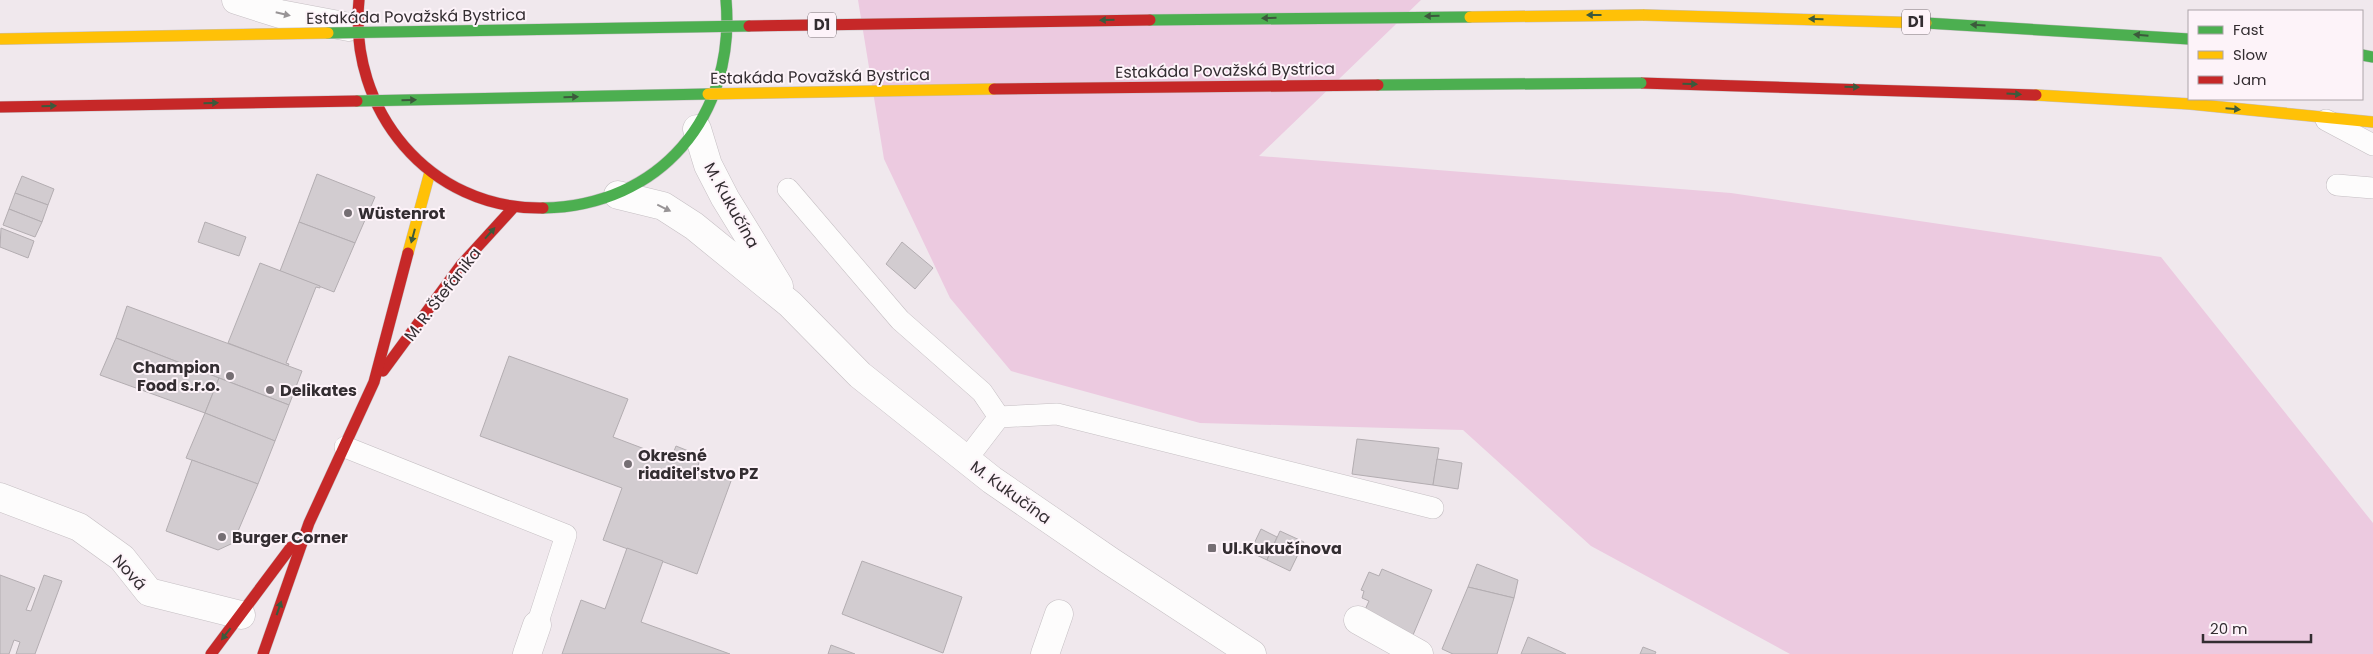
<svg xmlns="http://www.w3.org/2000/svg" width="2373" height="654" viewBox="0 0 2373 654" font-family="Poppins,sans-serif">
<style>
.green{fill:#eccae0}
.building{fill:#d2ccd0;stroke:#b3adb1}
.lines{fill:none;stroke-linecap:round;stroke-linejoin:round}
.lane-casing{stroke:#c5bfc3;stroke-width:22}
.street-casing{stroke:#c5bfc3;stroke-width:29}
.fast-casing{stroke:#c5bfc3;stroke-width:12}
.slow-casing{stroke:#c5bfc3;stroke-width:12}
.jam-casing{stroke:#c5bfc3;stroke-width:12}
.lane{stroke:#fdfcfc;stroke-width:21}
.street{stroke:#fdfcfc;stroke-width:28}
.fast{stroke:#4caf50;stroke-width:11}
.slow{stroke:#ffc107;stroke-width:11}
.jam{stroke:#c62828;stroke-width:11}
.fast-bridge-casing{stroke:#c5bfc3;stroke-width:12;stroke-linecap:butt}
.slow-bridge-casing{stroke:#c5bfc3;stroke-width:12;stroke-linecap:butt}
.jam-bridge-casing{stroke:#c5bfc3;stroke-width:12;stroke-linecap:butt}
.fast-bridge{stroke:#4caf50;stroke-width:11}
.slow-bridge{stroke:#ffc107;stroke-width:11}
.jam-bridge{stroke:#c62828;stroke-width:11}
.oneway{fill:#989496}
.oneway2{fill:#3c5a3c}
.poi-dot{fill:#756e73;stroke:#fdf3f9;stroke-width:2}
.labels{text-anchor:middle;stroke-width:4;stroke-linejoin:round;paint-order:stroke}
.shield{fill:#fdf3f9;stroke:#70686d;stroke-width:1}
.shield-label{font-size:15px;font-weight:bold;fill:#332d31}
.street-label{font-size:16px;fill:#332d31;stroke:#fdf3f9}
.poi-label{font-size:16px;font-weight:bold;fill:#332d31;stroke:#fdf3f9;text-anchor:start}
</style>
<rect width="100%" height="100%" fill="#f0e8ed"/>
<polygon class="green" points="858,0 1421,0 1259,156 1731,193 2161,257 2373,523 2373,654 1790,654 1591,546 1463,430 1200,423 1011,371 950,298 884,159"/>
<g class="building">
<polygon points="317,174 375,197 355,243 299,222"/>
<polygon points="22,176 54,189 48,205 15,193"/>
<polygon points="15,193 48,205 42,222 9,209"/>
<polygon points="9,209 42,222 35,237 3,225"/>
<polygon points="205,222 246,237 239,256 198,242"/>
<polygon points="299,222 355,243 334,292 280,271"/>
<polygon points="1,228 34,241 28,258 0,247"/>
<polygon points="902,242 933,268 915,289 886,264"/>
<polygon points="260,263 320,286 320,288 316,287 286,363 289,364 288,366 228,343"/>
<polygon points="127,306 302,371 289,405 116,338"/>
<polygon points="116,338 219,378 205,413 100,375"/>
<polygon points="509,356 628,399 613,437 671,459 676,446 701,456 697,469 731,481 697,574 603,540 622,488 480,436"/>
<polygon points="219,378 289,405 275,441 205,413"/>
<polygon points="205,413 275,441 258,484 186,458"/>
<polygon points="1357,439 1439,448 1433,485 1352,474"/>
<polygon points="1437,459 1462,463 1458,489 1433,485"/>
<polygon points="192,460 258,484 233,543 218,550 166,531"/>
<polygon points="1261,529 1277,537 1267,560 1250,552"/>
<polygon points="1280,531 1304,542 1290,571 1267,560"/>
<polygon points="627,548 663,561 641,622 730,654 562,654 581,600 605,609"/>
<polygon points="862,561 962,597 943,653 842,614"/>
<polygon points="1477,564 1518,580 1514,598 1468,587"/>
<polygon points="1382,569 1432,590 1413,635 1363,614 1369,601 1362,598 1364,591 1361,590 1369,572 1379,576"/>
<polygon points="0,575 35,588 26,610 31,611 44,575 62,581 35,654 16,654 20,642 14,640 9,654 0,654"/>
<polygon points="1468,587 1514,598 1497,654 1453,654 1442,649"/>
<polygon points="1528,637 1566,654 1521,654"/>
<polygon points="831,645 855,654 828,654"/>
<polygon points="1643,647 1656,652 1655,654 1640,654"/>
</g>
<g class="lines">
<defs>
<g id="lane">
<polyline points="2326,120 2373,145"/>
<polyline points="2337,185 2373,188"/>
<polyline points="788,189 900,320 982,392 999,417"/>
<polyline points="345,447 566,535 537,625"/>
<polyline points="966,460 999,417 1057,414 1433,508"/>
</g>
<g id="street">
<polyline points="236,0 280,14 349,27"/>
<polyline points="697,129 708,165 725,198 779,286"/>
<polyline points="618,195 663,206 694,226 790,304 860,375 992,480 1110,561 1252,654"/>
<polyline points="0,497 79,527 122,558 149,592 241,615"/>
<polyline points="1358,620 1419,654"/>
<polyline points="527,654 537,625"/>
<polyline points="1045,654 1059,614"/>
</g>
<g id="fast">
<polyline points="1926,23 2189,39"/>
<polyline points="2362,55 2373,57"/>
<path d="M543,208C660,206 736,116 726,0"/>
</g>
<g id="slow">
<polyline points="1643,15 1926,23"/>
<polyline points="2036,95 2190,104 2373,122"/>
<polyline points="408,253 430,172"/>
</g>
<g id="jam">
<path d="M359,0C348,110 429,210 543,208"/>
<polyline points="1641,83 2036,95"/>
<polyline points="383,371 461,265 513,208"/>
<polyline points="211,654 291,547"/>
<polyline points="263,654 309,523 374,382 408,253"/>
</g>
</defs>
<use href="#lane" class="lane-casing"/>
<use href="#street" class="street-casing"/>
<use href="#fast" class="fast-casing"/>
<use href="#slow" class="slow-casing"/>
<use href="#jam" class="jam-casing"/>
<use href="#lane" class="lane"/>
<use href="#street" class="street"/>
<use href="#fast" class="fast"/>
<use href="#slow" class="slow"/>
<use href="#jam" class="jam"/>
<defs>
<g id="fast-bridge">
<polyline points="1150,20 1470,17"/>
<polyline points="328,33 749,26"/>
<polyline points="1378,85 1641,83"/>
<polyline points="357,101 708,94"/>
</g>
<g id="slow-bridge">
<polyline points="1470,17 1643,15"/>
<polyline points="0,39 328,33"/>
<polyline points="708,94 994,89"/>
</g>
<g id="jam-bridge">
<polyline points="749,26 1150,20"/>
<polyline points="994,89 1378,85"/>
<polyline points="0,107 357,101"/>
</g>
</defs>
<use href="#fast-bridge" class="fast-bridge-casing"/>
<use href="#slow-bridge" class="slow-bridge-casing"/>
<use href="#jam-bridge" class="jam-bridge-casing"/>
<use href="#fast-bridge" class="fast-bridge"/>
<use href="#slow-bridge" class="slow-bridge"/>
<use href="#jam-bridge" class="jam-bridge"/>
</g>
<defs><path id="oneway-solid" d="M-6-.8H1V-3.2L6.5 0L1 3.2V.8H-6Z" transform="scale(1.25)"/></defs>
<g class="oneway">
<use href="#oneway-solid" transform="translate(283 14) rotate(13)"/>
<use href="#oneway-solid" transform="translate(664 208) rotate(26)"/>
</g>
<g class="oneway2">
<use href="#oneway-solid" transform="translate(1594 15) rotate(180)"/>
<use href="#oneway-solid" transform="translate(1432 16) rotate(179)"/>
<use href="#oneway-solid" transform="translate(1269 18) rotate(179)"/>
<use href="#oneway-solid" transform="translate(1816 19) rotate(-179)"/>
<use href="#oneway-solid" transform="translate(1107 20) rotate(179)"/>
<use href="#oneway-solid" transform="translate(1978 25) rotate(-177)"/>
<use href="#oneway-solid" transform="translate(2141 35) rotate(-175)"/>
<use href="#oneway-solid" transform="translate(1690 84) rotate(1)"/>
<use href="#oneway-solid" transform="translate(1852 87) rotate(1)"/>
<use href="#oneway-solid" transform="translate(2014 94) rotate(3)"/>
<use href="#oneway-solid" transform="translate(571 97) rotate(-1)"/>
<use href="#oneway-solid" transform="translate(409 100) rotate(-1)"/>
<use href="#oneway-solid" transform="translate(211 103) rotate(-1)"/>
<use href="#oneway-solid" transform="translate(49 106) rotate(-1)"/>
<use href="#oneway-solid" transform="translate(2233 109) rotate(5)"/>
<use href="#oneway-solid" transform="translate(490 233) rotate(-48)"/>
<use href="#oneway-solid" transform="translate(413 236) rotate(105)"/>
<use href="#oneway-solid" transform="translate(279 608) rotate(-71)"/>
<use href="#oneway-solid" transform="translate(226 634) rotate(128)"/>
</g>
<g class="poi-dot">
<circle cx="348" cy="213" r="5"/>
<circle cx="230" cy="376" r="5"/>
<circle cx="270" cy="390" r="5"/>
<circle cx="628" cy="464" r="5"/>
<circle cx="222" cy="537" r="5"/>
<rect x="1207" y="543" width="10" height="10" rx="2.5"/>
</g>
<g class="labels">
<g class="shield">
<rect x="1902" y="9.5" width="28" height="25" rx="4"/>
<rect x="808" y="12.5" width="28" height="25" rx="4"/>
</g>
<g class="shield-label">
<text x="1916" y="27">D1</text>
<text x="822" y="30">D1</text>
</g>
<g class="street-label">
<text transform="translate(416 16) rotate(-1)" y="6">Estakáda Považská Bystrica</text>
<text transform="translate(1225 70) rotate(-1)" y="6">Estakáda Považská Bystrica</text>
<text transform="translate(820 76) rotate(-1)" y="6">Estakáda Považská Bystrica</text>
<text transform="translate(732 205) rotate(61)" y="6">M. Kukučína</text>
<text transform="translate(442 294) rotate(-52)" y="6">M. R. Štefánika</text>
<text transform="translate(1011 492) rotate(36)" y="6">M. Kukučína</text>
<text transform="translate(130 572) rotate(48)" y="6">Nová</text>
</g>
<g class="poi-label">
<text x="358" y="219">Wüstenrot</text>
<text x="220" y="373" text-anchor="end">Champion<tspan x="220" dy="18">Food s.r.o.</tspan></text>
<text x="280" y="396">Delikates</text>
<text x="638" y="461">Okresné<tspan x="638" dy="18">riaditeľstvo PZ</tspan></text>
<text x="232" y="543">Burger Corner</text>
<text x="1222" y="554">Ul.Kukučínova</text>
</g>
</g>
<rect x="2188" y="10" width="175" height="90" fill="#fdf3f9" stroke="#aca4a9"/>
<rect x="2198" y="26" width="25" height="8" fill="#4caf50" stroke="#aca4a9"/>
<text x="2233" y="35" font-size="15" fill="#332d31">Fast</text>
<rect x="2198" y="51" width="25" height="8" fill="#ffc107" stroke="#aca4a9"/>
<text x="2233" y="60" font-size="15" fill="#332d31">Slow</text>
<rect x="2198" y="76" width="25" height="8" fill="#c62828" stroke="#aca4a9"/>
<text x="2233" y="85" font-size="15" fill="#332d31">Jam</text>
<path d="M2203 634v8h108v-8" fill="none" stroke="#332d31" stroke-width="2.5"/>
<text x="2210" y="634" font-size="15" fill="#332d31" stroke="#fdf3f9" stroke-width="4" paint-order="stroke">20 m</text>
</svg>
